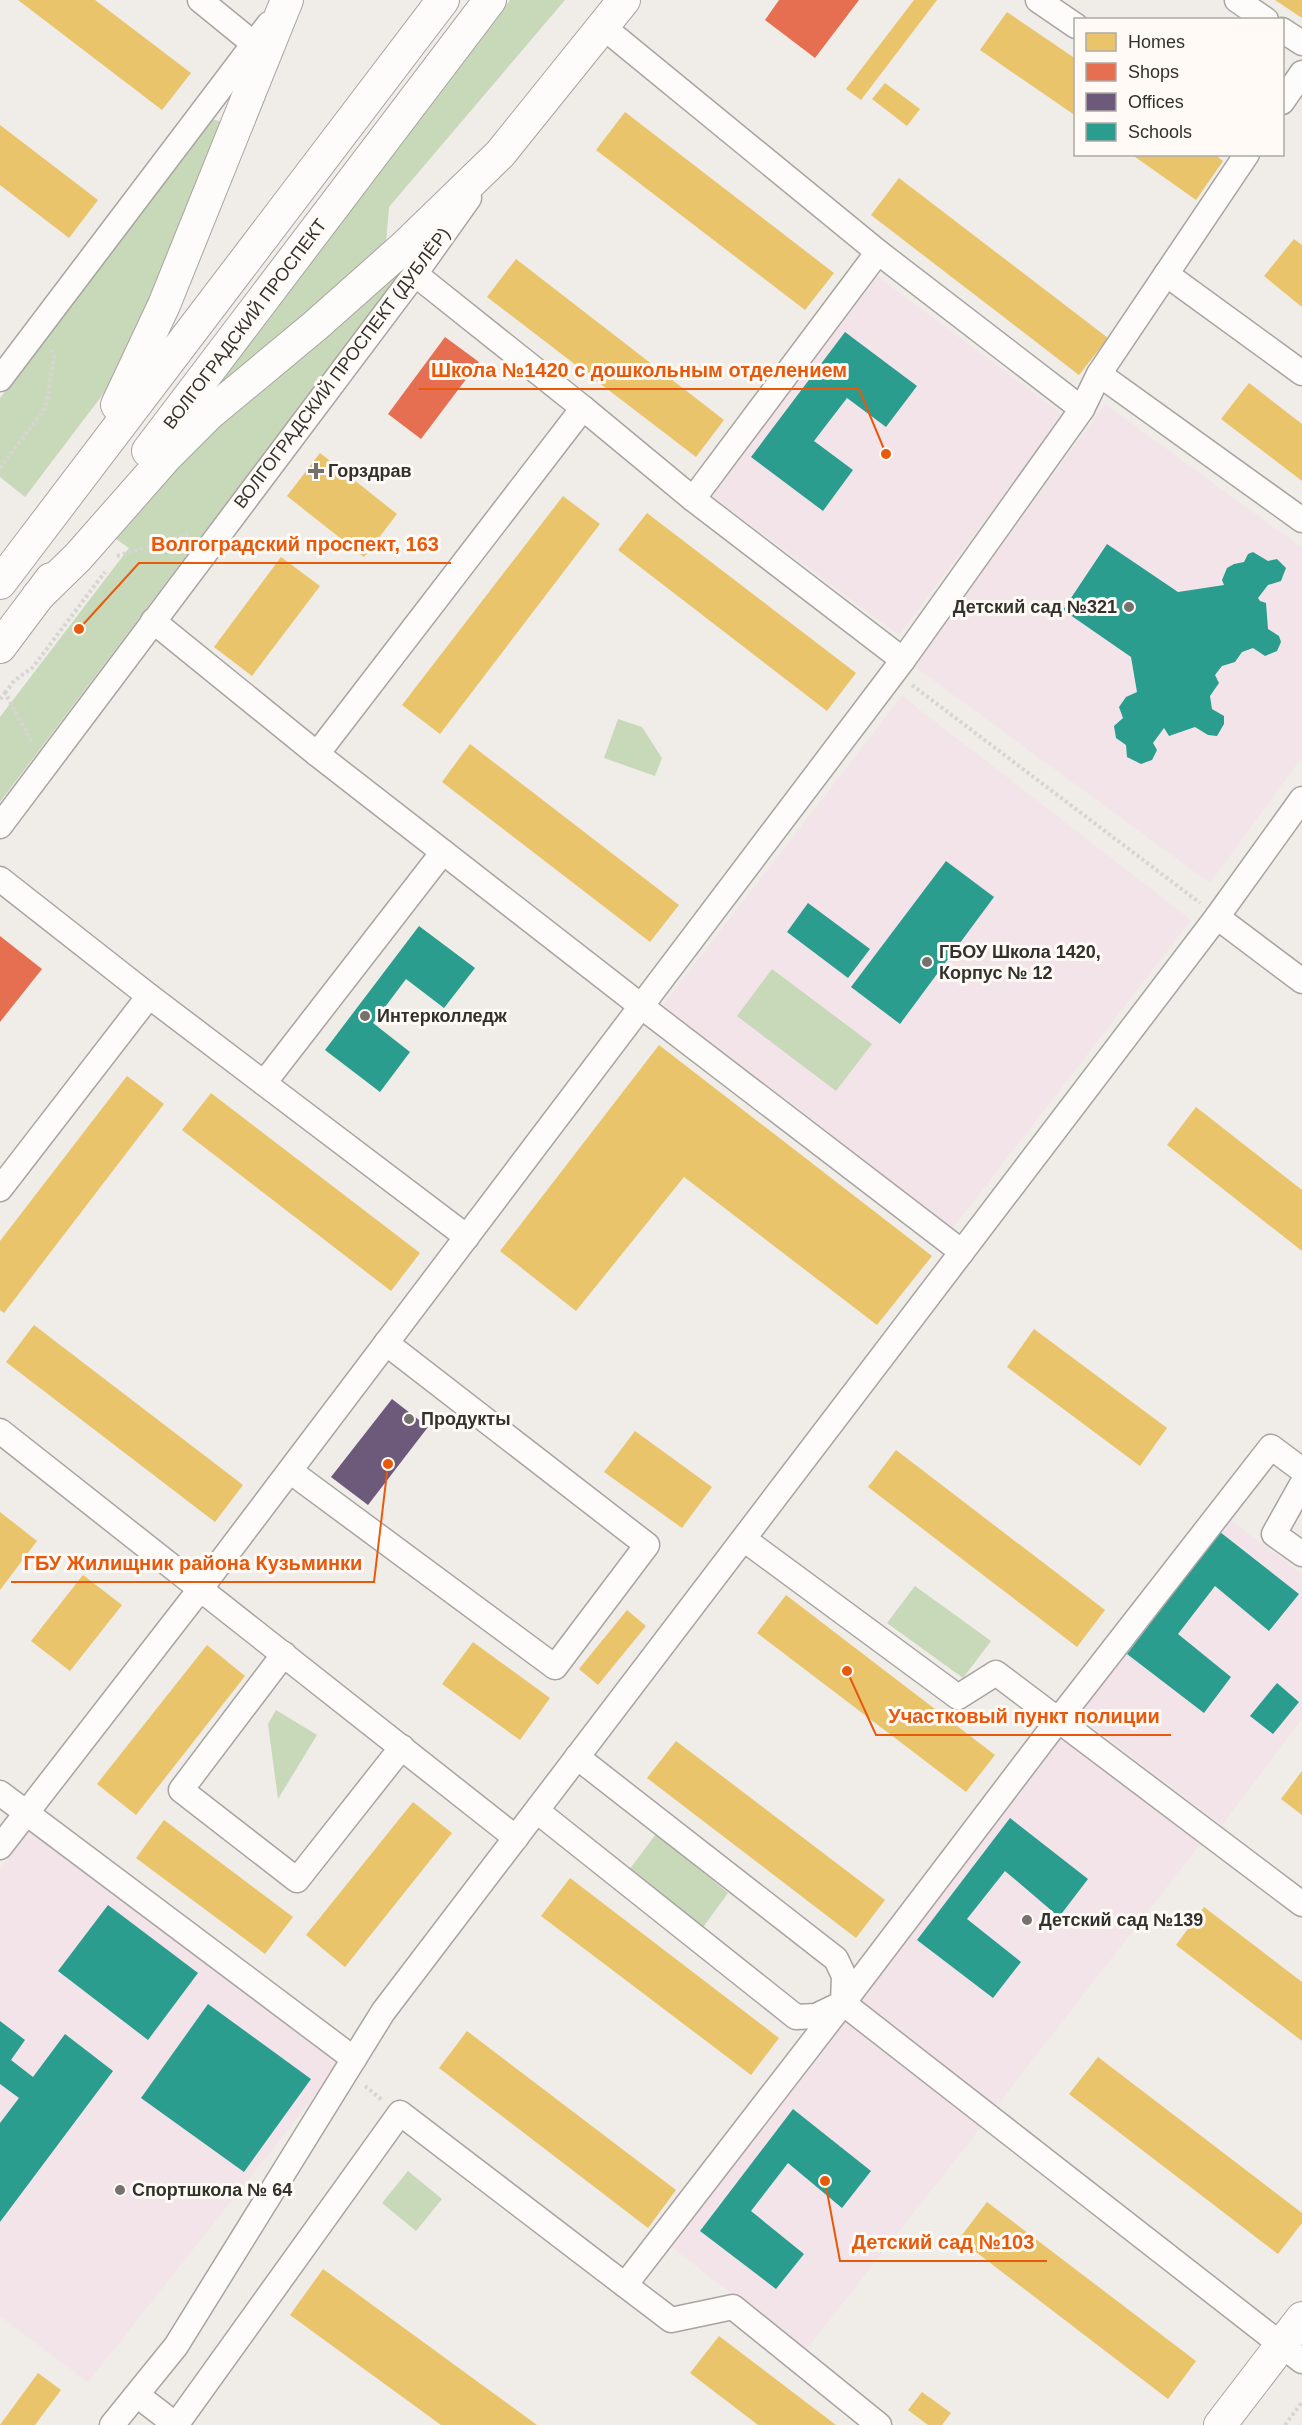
<svg xmlns="http://www.w3.org/2000/svg" width="1302" height="2425" viewBox="0 0 1302 2425" font-family="Helvetica,sans-serif">
<style>
.education{fill:#f2e4e9}
.green{fill:#c8d9b9}
.homes{fill:#e9c46a}
.shops{fill:#e76f51}
.offices{fill:#6d597a}
.schools{fill:#2a9d8f}
.lines{fill:none;stroke-linecap:round;stroke-linejoin:round}
.minor-casing{stroke:#a7a4a1;stroke-width:27}
.major-casing{stroke:#a7a4a1;stroke-width:34}
.path{stroke:#d6d5d3;stroke-width:4;stroke-dasharray:3 3;stroke-linecap:butt}
.minor{stroke:#fdfcfb;stroke-width:24}
.major{stroke:#fdfcfb;stroke-width:32}
.poi-dot{fill:#75726e;stroke:#fffaf5;stroke-width:2}
.labels{text-anchor:middle;stroke-width:6;stroke-linejoin:round;paint-order:stroke}
.street-label{font-size:18px;fill:#33312d;stroke:#fffaf5}
.poi-label{font-size:18px;font-weight:bold;fill:#33312d;stroke:#fffaf5;text-anchor:start}
.leader{fill:none;stroke:#e8590c;stroke-width:2}
.callout-dot{fill:#e8590c;stroke:#fffaf5;stroke-width:2}
.callout-label{font-size:20px;text-anchor:middle;font-weight:bold;fill:#e8590c;stroke:#fffaf5;stroke-width:6;stroke-linejoin:round;paint-order:stroke}
</style>
<rect width="100%" height="100%" fill="#f0ece7"/>
<g class="education">
<polygon points="873,273 1063,415 899,635 709,494"/>
<polygon points="1105,404 1302,548 1302,757 1210,883 914,666"/>
<polygon points="902,696 1191,920 952,1229 663,1005"/>
<polygon points="1225,1516 1302,1574 1302,1719 1222,1825 1076,1714"/>
<polygon points="1062,1729 1204,1839 992,2112 851,2002"/>
<polygon points="29,1830 339,2065 88,2382 0,2316 0,1869"/>
<polygon points="844,2011 985,2122 805,2351 664,2241"/>
</g>
<g class="green">
<polygon points="510,0 565,0 389,207 386,243 365,272 216,391 209,386"/>
<polygon points="211,119 227,123 126,364 25,497 0,477 0,398"/>
<polygon points="410,260 0,802 0,717 129,548 116,539 190,442"/>
<polygon points="618,719 642,727 662,758 655,776 604,758"/>
<polygon points="772,969 872,1044 836,1091 737,1016"/>
<polygon points="915,1586 991,1641 963,1678 887,1623"/>
<polygon points="276,1710 317,1735 278,1799 268,1724"/>
<polygon points="656,1834 728,1893 701,1930 629,1870"/>
<polygon points="408,2171 442,2199 416,2231 382,2203"/>
</g>
<g class="homes">
<polygon points="18,0 95,0 191,73 162,110"/>
<polygon points="914,0 937,0 861,100 846,89"/>
<polygon points="1275,0 1302,0 1302,18"/>
<polygon points="1007,12 1076,59 1076,116 980,50"/>
<polygon points="885,83 920,109 907,126 872,99"/>
<polygon points="625,112 834,273 805,310 596,150"/>
<polygon points="0,125 98,200 69,238 0,185"/>
<polygon points="1131,154 1214,154 1223,161 1196,200"/>
<polygon points="899,178 1108,338 1079,375 871,215"/>
<polygon points="1294,239 1302,245 1302,307 1264,276"/>
<polygon points="516,259 724,420 696,457 487,297"/>
<polygon points="1249,383 1302,424 1302,481 1221,419"/>
<polygon points="320,453 397,514 364,557 287,496"/>
<polygon points="563,496 600,524 440,734 402,705"/>
<polygon points="647,513 856,673 827,711 618,550"/>
<polygon points="281,557 320,586 252,676 214,647"/>
<polygon points="470,744 679,905 650,942 442,782"/>
<polygon points="659,1045 932,1256 877,1325 684,1177 576,1311 500,1251"/>
<polygon points="127,1076 164,1104 4,1313 0,1310 0,1241"/>
<polygon points="211,1093 420,1253 391,1291 182,1130"/>
<polygon points="1196,1107 1302,1190 1302,1251 1167,1145"/>
<polygon points="34,1325 243,1485 215,1522 6,1362"/>
<polygon points="1034,1329 1167,1428 1140,1466 1007,1367"/>
<polygon points="635,1431 712,1487 682,1528 604,1472"/>
<polygon points="896,1450 1105,1610 1077,1647 868,1487"/>
<polygon points="0,1512 37,1541 0,1590"/>
<polygon points="83,1575 122,1605 70,1671 31,1641"/>
<polygon points="786,1595 995,1755 966,1792 757,1633"/>
<polygon points="627,1610 646,1626 598,1685 579,1669"/>
<polygon points="473,1642 550,1698 520,1740 442,1684"/>
<polygon points="207,1645 245,1676 136,1815 97,1784"/>
<polygon points="676,1741 885,1900 856,1938 647,1778"/>
<polygon points="1302,1771 1302,1815 1281,1799"/>
<polygon points="413,1802 452,1833 345,1967 306,1935"/>
<polygon points="164,1820 293,1917 265,1954 136,1858"/>
<polygon points="570,1878 779,2038 751,2075 541,1916"/>
<polygon points="1204,1907 1302,1982 1302,2041 1176,1945"/>
<polygon points="467,2031 676,2190 648,2228 439,2068"/>
<polygon points="1098,2057 1302,2213 1302,2223 1278,2254 1069,2094"/>
<polygon points="987,2202 1196,2361 1168,2399 959,2239"/>
<polygon points="323,2269 537,2425 441,2425 290,2315"/>
<polygon points="719,2336 836,2425 758,2425 690,2373"/>
<polygon points="38,2373 61,2390 35,2425 0,2425"/>
<polygon points="922,2392 951,2413 942,2425 928,2425 908,2410"/>
</g>
<g class="shops">
<polygon points="779,0 859,0 815,58 765,20"/>
<polygon points="445,337 479,362 421,439 388,414"/>
<polygon points="0,936 42,969 0,1022"/>
</g>
<polygon class="offices" points="392,1399 428,1427 368,1505 331,1477"/>
<g class="schools">
<polygon points="845,332 917,386 886,427 847,398 814,441 853,470 823,511 751,457"/>
<polygon points="1107,544 1178,592 1224,585 1222,580 1227,568 1234,564 1244,562 1248,554 1253,552 1268,561 1277,559 1286,568 1281,581 1268,585 1258,598 1260,601 1266,603 1268,629 1279,636 1281,642 1277,651 1265,656 1253,648 1242,652 1235,662 1222,666 1215,675 1219,683 1210,696 1212,709 1224,716 1224,724 1217,736 1208,735 1195,727 1169,736 1164,728 1153,743 1157,750 1152,760 1141,764 1127,757 1126,745 1116,738 1114,726 1123,718 1119,707 1126,697 1137,692 1131,657 1063,610"/>
<polygon points="946,861 994,897 900,1024 851,987"/>
<polygon points="808,903 870,949 848,978 787,932"/>
<polygon points="419,926 475,968 444,1008 406,979 373,1023 410,1052 380,1092 325,1050"/>
<polygon points="1220,1532 1299,1594 1269,1631 1215,1586 1178,1634 1231,1677 1204,1713 1127,1654"/>
<polygon points="1277,1683 1299,1702 1273,1734 1250,1716"/>
<polygon points="1010,1818 1088,1879 1059,1917 1005,1871 967,1919 1021,1962 993,1998 917,1940"/>
<polygon points="108,1905 198,1973 148,2040 58,1971"/>
<polygon points="208,2004 311,2079 244,2172 141,2098"/>
<polygon points="0,2021 25,2040 11,2060 33,2077 65,2034 113,2071 0,2222 0,2123 19,2098 0,2084"/>
<polygon points="793,2109 871,2171 842,2208 788,2163 751,2211 804,2254 776,2289 700,2231"/>
</g>
<g class="lines">
<defs>
<g id="minor">
<polyline points="200,0 254,44"/>
<polyline points="1038,0 1076,26"/>
<polyline points="1237,0 1266,20"/>
<polyline points="1282,30 1302,43"/>
<polyline points="1282,102 1302,73"/>
<polyline points="878,252 1082,409 1099,374 1247,154"/>
<polyline points="1166,274 1302,373"/>
<polyline points="1099,374 1302,520"/>
<polyline points="0,379 269,24"/>
<polyline points="583,408 693,499 878,252 602,26"/>
<polyline points="153,621 317,754 443,852 264,1083"/>
<polyline points="903,660 1082,409"/>
<polyline points="317,754 583,408 415,274"/>
<polyline points="0,826 415,274 469,198"/>
<polyline points="443,852 641,1006 962,1252"/>
<polyline points="0,879 149,996 467,1237"/>
<polyline points="1217,917 1302,981"/>
<polyline points="0,1189 149,996"/>
<polyline points="0,1431 516,1838"/>
<polyline points="290,1471 555,1667 647,1545 386,1343"/>
<polyline points="1302,1484 1274,1534 1302,1554"/>
<polyline points="745,1540 958,1697 996,1673 1302,1904"/>
<polyline points="284,1654 181,1790 297,1880 402,1747"/>
<polyline points="0,1793 354,2059"/>
<polyline points="537,1811 796,2017 816,2016 843,2003 844,1976 836,1959 577,1757"/>
<polyline points="0,1847 201,1588 903,660 693,499"/>
<polyline points="843,2003 1059,1719 1271,1447 1302,1470"/>
<polyline points="625,2285 671,2320 733,2307 879,2425"/>
<polyline points="137,2395 176,2425"/>
<polyline points="112,2425 176,2346 383,2012 1217,917 1302,799"/>
<polyline points="176,2425 400,2113 625,2285 843,2003 1302,2361"/>
</g>
<g id="major">
<polyline points="117,405 164,305 287,0"/>
<polyline points="148,451 490,0"/>
<polyline points="0,583 443,0"/>
<polyline points="38,596 78,557 166,457 209,414 315,326 404,247 500,154 624,0"/>
<polyline points="0,647 51,579"/>
<polyline points="1220,2425 1302,2318"/>
</g>
</defs>
<use href="#minor" class="minor-casing"/>
<use href="#major" class="major-casing"/>
<g class="path">
<polyline points="0,468 46,407 54,357 51,350"/>
<polyline points="117,556 190,534"/>
<polyline points="912,685 1200,903"/>
<polyline points="5,693 14,681 33,667 105,572"/>
<polyline points="0,699 5,693 33,744"/>
<polyline points="365,2086 382,2100"/>
<polyline points="1285,2425 1302,2402"/>
</g>
<use href="#minor" class="minor"/>
<use href="#major" class="major"/>
</g>
<g class="poi-dot">
<path d="M313 462h6v6h6v6h-6v6h-6v-6h-6v-6h6z"/>
<circle cx="1129" cy="607" r="6"/>
<circle cx="927" cy="962" r="6"/>
<circle cx="365" cy="1016" r="6"/>
<circle cx="409" cy="1419" r="6"/>
<circle cx="1027" cy="1920" r="6"/>
<circle cx="120" cy="2190" r="6"/>
</g>
<g class="labels">
<g class="street-label">
<text transform="translate(245 324) rotate(-53)" y="6">ВОЛГОГРАДСКИЙ ПРОСПЕКТ</text>
<text transform="translate(342 368) rotate(-53)" y="6">ВОЛГОГРАДСКИЙ ПРОСПЕКТ (ДУБЛЁР)</text>
</g>
<g class="poi-label">
<text x="328" y="477">Горздрав</text>
<text x="1117" y="613" text-anchor="end">Детский сад №321</text>
<text x="939" y="958">ГБОУ Школа 1420,<tspan x="939" dy="21">Корпус № 12</tspan></text>
<text x="377" y="1022">Интерколледж</text>
<text x="421" y="1425">Продукты</text>
<text x="1039" y="1926">Детский сад №139</text>
<text x="132" y="2196">Спортшкола № 64</text>
</g>
</g>
<path class="leader" d="M886 454L859 389H419M79 629L139 563H451M388 1464L374 1582H11M847 1671L876 1735H1171M825 2181L840 2261H1047"/>
<g class="callout-dot">
<circle cx="886" cy="454" r="6"/>
<circle cx="79" cy="629" r="6"/>
<circle cx="388" cy="1464" r="6"/>
<circle cx="847" cy="1671" r="6"/>
<circle cx="825" cy="2181" r="6"/>
</g>
<g class="callout-label">
<text x="639" y="377">Школа №1420 с дошкольным отделением</text>
<text x="295" y="551">Волгоградский проспект, 163</text>
<text x="193" y="1570">ГБУ Жилищник района Кузьминки</text>
<text x="1024" y="1723">Участковый пункт полиции</text>
<text x="943" y="2249">Детский сад №103</text>
</g>
<rect x="1074" y="18" width="210" height="138" fill="#fffaf5" stroke="#adaaa5" stroke-width="1.5"/>
<rect x="1086" y="33" width="30" height="18" fill="#e9c46a" stroke="#adaaa5" stroke-width="1.5"/>
<text x="1128" y="48" font-size="18" fill="#33312d">Homes</text>
<rect x="1086" y="63" width="30" height="18" fill="#e76f51" stroke="#adaaa5" stroke-width="1.5"/>
<text x="1128" y="78" font-size="18" fill="#33312d">Shops</text>
<rect x="1086" y="93" width="30" height="18" fill="#6d597a" stroke="#adaaa5" stroke-width="1.5"/>
<text x="1128" y="108" font-size="18" fill="#33312d">Offices</text>
<rect x="1086" y="123" width="30" height="18" fill="#2a9d8f" stroke="#adaaa5" stroke-width="1.5"/>
<text x="1128" y="138" font-size="18" fill="#33312d">Schools</text>
</svg>
